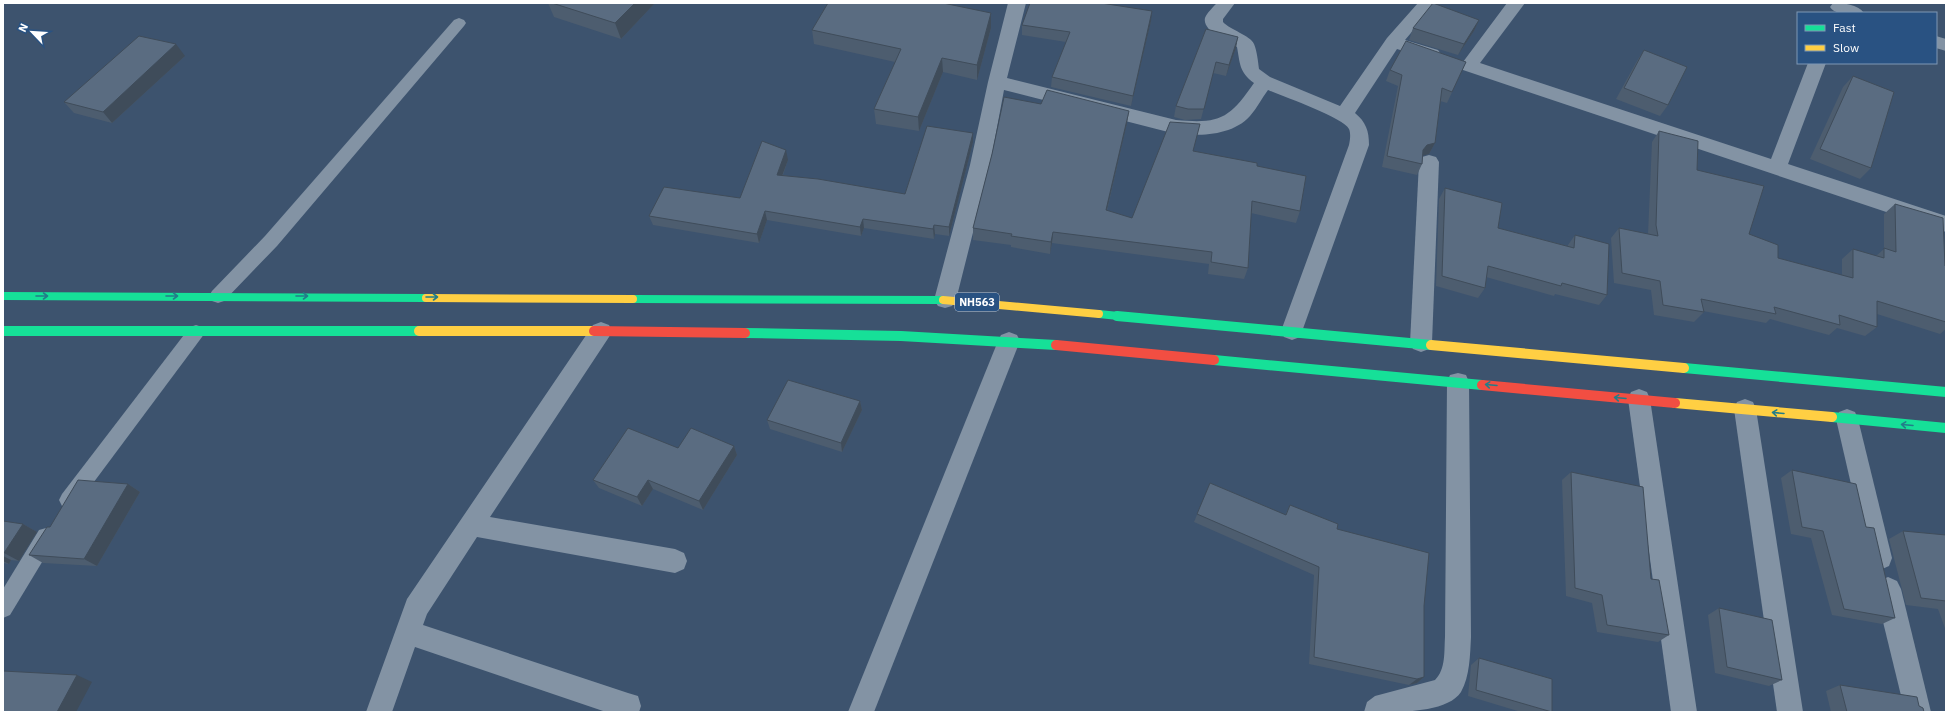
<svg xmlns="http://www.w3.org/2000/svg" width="1949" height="715" viewBox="0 0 1949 715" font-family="'IBM Plex Sans',sans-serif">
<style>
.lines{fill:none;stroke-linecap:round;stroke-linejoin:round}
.lane{fill:#8393a4;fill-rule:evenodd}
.street{fill:#8393a4;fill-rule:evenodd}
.fast-far1{stroke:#16e098;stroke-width:8}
.fast{stroke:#16e098;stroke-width:10}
.slow-far1{stroke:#ffcf43;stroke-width:8}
.slow{stroke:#ffcf43;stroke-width:10}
.jam{stroke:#f24e42;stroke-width:10}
.wall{fill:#4d5d6f}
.shaded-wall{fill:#3f4c5a}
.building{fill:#5a6c81;stroke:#3f4c5a}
.oneway{stroke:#237d89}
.labels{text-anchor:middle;stroke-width:3;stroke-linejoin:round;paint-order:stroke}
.shield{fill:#295282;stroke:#bfcbda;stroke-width:1}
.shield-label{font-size:11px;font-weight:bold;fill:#fff}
</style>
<rect width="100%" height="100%" fill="#3d536e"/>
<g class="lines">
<g class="lane">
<polygon points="459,18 464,20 466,23 464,26 277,246 224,301 218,303 212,301 209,296 212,291 265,236 454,20"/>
<polygon points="196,325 202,327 205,332 202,337 76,506 69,509 62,506 59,500 62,494 190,327"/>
<polygon points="46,528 53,530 56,537 53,544 10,615 3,618 3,589 39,530"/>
</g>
<g class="street">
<path d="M1008,3H1026L1007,78L1176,120C1220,124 1229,119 1254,83C1239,72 1240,63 1237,47C1228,42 1202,31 1205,18C1207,13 1213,7 1217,3H1235L1223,19V22C1230,30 1250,35 1254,44C1257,51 1258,61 1259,69L1270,77L1340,106L1387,38L1418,3H1436L1405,40L1438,50L1441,54L1438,58L1432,60L1397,49L1355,113C1366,122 1369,131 1369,145L1300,337L1292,340L1284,337L1281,331L1349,145C1350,140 1351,134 1349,129C1344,118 1282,96 1268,90C1262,98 1257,108 1250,116C1232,136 1200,136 1176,134L1004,90L990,165L956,300L952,306L945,308L938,306L934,300L970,165L988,82Z"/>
<polygon points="1507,3 1525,3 1480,63 1771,159 1808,63 1826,63 1788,164 1946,216 1946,232 1463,70 1460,66 1463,62"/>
<path d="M1833,3C1843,3 1858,4 1864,13C1853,13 1837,17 1830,7Z"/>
<polygon points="1936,36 1946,39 1946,51 1936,48"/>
<polygon points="1429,155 1436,157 1439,162 1432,343 1429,349 1421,352 1413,349 1410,343 1419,162 1422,157"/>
<polygon points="601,322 609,325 612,331 609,337 490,517 675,549 684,553 687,561 684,569 675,573 477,537 427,614 423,625 628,693 638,696 641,706 639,712 606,712 415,647 392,712 366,712 407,599 593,325"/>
<polygon points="1009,332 1017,335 1020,341 874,712 848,712 998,341 1001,335"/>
<path d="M1458,373L1466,375L1469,382L1471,637C1470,655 1470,676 1461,692C1446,715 1388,712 1364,712L1367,702L1375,696L1435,680C1446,669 1444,651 1445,637L1447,382L1450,375Z"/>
<polygon points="1639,389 1647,392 1650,399 1697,712 1671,712 1628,399 1631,392"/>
<polygon points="1745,399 1753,402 1756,409 1803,712 1777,712 1734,409 1737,402"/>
<polygon points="1847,409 1855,412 1858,419 1892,558 1889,566 1880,570 1871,566 1868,558 1836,419 1839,412"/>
<polygon points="1888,577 1897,581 1901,589 1931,712 1905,712 1875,589 1879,581"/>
</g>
<g class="fast-far1">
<polyline points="3,296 426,298"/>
<polyline points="633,299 943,300"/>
<polyline points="1099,314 1128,317"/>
</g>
<g class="fast">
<polyline points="1117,316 1431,345"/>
<polyline points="3,331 419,331"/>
<polyline points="745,333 901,336 1056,345"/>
<polyline points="1214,360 1482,385"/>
<polyline points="1684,368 1946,392"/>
<polyline points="1832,417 1946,428"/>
</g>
<g class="slow-far1">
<polyline points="426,298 633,299"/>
<polyline points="943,300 1099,314"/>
</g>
<g class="slow">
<polyline points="419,331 594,331"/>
<polyline points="1431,345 1684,368"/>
<polyline points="1675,403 1832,417"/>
</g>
<g class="jam">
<polyline points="594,331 745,333"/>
<polyline points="1056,345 1214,360"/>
<polyline points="1482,385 1675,403"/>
</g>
</g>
<g class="wall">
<polygon points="548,3 655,3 621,39 554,17"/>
<polygon points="991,13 991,28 977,80 943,72 919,131 876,124 874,109 895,62 814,44 812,30"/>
<polygon points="1479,20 1474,31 1458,55 1409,40 1413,28"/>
<polygon points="1151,21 1131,106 1051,87 1052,77 1066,42 1022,35 1022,25"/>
<polygon points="1206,29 1236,48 1226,76 1213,73 1201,119 1185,120 1174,117 1176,106"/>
<polygon points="1644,50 1668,105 1660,116 1616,99 1637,61"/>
<polygon points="185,56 112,123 74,113 64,102"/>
<polygon points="1466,62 1447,103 1440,101 1435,143 1429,154 1423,155 1422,164 1417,175 1382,167 1398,86 1386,81 1390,70"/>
<polygon points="1853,76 1871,168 1860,179 1810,159 1843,87"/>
<polygon points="1127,123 1107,211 1132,218 1194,151 1257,166 1300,211 1296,223 1251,213 1248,268 1244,279 1208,274 1209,264 1052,243 1050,254 1011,247 1011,245 973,240 973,228 992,154"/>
<polygon points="1659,131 1697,170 1749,234 1778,258 1842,275 1842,259 1853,249 1876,256 1884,249 1884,214 1895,204 1945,266 1946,267 1946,329 1940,334 1877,314 1877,327 1865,336 1837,328 1829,335 1770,319 1766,323 1703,311 1704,312 1694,322 1654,315 1651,290 1614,283 1611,238 1619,228 1648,234 1652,142"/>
<polygon points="973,142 949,236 935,234 934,239 864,228 861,236 767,220 759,243 653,225 649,216 740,198 788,160 783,175 905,194"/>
<polygon points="1445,188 1498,228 1568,246 1568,245 1575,235 1607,295 1599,305 1555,294 1554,296 1486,277 1485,288 1478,298 1436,286 1439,199"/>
<polygon points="860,401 862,410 842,452 770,429 767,420"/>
<polygon points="734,446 737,455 703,510 653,489 642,506 599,488 593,480 678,448"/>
<polygon points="1792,470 1866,527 1895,618 1882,624 1832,615 1811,538 1791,534 1781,478"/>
<polygon points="1571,472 1651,579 1669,635 1658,642 1597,632 1592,603 1566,596 1562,480"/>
<polygon points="1210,483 1285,515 1290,505 1337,529 1424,606 1424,677 1417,683 1409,685 1309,664 1314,575 1194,522"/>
<polygon points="128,484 140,492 97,566 43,563 29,555 50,527"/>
<polygon points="3,521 23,524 37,532 19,561 11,560 9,564 3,563"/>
<polygon points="1903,531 1946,535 1946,631 1938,609 1906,605 1889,539"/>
<polygon points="1719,608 1782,680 1769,686 1715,673 1708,615"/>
<polygon points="1479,658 1552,712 1521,712 1468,696 1471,665"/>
<polygon points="1840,685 1919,706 1924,712 1831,712 1826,691"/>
</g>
<g class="shaded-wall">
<polygon points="635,3 655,3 621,39 615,23"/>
<polygon points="1152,11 1151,21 1131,106 1133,96"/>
<polygon points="991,13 991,28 977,80 977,65"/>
<polygon points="1479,20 1474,31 1458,55 1464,44"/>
<polygon points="1238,37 1236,48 1226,76 1229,65"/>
<polygon points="176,44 185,56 112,123 103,112"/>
<polygon points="942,58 943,72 919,131 918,117"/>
<polygon points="1129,111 1127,123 1104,222 1106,210"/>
<polygon points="973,133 973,142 949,236 949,227"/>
<polygon points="1435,143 1429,154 1422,156 1423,150 1427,145"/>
<polygon points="786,150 788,160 779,184 777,175"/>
<polygon points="765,211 767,220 759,243 757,234"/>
<polygon points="863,219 864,228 861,236 860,227"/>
<polygon points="934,225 935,234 934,239 933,229"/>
<polygon points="1053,232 1052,243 1050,254 1051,242"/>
<polygon points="860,401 862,410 842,452 841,443"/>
<polygon points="734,446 737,455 703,510 699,501"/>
<polygon points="648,480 653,489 642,506 637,497"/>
<polygon points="128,484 140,492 97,566 84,559"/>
<polygon points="23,524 37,532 19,561 4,553"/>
<polygon points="3,556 11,560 9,564 3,561"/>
<polygon points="77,675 92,682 76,712 57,712"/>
<polygon points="1424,677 1417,683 1409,685 1417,679"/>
</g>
<g class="building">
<polygon points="552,3 635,3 615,23"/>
<polygon points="828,3 943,3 991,13 977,65 942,58 918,117 874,109 901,49 812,30"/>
<polygon points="1030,3 1101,3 1152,11 1133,96 1052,77 1070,32 1022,25"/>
<polygon points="1433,3 1479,20 1464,44 1413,28"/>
<polygon points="1206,29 1238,37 1229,65 1216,62 1204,109 1188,109 1176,106"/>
<polygon points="139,36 176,44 103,112 64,102"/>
<polygon points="1406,41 1466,62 1452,92 1442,88 1435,143 1427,145 1423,150 1422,164 1387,156 1402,75 1390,70"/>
<polygon points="1644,50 1687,67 1668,105 1624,88"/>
<polygon points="1853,76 1894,92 1871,168 1820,149"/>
<polygon points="1047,90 1129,111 1106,210 1132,218 1170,122 1200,124 1193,151 1257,163 1257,166 1306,176 1300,211 1252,201 1248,268 1211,262 1212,252 1053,232 1051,242 1011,236 1012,234 973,228 992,154 1004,97 1041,104"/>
<polygon points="927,126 973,133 949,227 934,225 933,229 863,219 860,227 765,211 757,234 649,216 664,187 740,198 762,141 786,150 777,175 818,179 905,194"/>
<polygon points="1659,131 1698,141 1697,170 1764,186 1749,234 1778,245 1778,258 1853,278 1853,249 1884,258 1884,248 1896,252 1895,204 1943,218 1945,266 1946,267 1946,322 1877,301 1877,327 1839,315 1840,325 1774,307 1776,314 1701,299 1704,312 1663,305 1660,281 1622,273 1619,228 1658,236 1656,225"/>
<polygon points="1445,188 1502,203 1498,228 1574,248 1575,235 1609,244 1607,295 1562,283 1561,286 1488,266 1485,288 1442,276"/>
<polygon points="788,380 860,401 841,443 767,420"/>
<polygon points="628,428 678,448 691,428 734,446 699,501 648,480 637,497 593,480"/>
<polygon points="1792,470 1856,484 1866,527 1874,528 1895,618 1844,609 1823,531 1802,527"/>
<polygon points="1571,472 1643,487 1651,579 1659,580 1669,635 1607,625 1602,595 1575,588"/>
<polygon points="78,480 128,484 84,559 29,555 47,527 50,527"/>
<polygon points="1210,483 1286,515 1290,505 1338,524 1337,529 1429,553 1424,606 1424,677 1417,679 1314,657 1319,567 1197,514"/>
<polygon points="3,521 23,524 4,553 3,553"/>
<polygon points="1903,531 1946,535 1946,601 1921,598"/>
<polygon points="1719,608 1772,620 1782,680 1727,667"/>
<polygon points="1479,658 1552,679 1552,712 1476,690"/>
<polygon points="3,671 77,675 57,712 3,712"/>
<polygon points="1840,685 1917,697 1919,706 1923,708 1924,712 1847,712"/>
</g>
<defs><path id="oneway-shaft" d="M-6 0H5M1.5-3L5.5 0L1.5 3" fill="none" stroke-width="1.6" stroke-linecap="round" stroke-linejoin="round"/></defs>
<g class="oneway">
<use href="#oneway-shaft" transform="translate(42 296)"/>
<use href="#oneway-shaft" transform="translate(172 296)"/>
<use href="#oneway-shaft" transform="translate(302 296)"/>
<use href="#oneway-shaft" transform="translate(432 297)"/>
<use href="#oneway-shaft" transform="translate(1491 385) rotate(-175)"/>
<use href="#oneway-shaft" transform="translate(1620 398) rotate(-175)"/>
<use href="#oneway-shaft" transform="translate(1778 413) rotate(-175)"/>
<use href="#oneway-shaft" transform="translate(1907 425) rotate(-175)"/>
</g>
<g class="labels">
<rect class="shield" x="955" y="293" width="44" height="18" rx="3"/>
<g class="shield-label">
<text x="977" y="306">NH563</text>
</g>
</g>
<rect width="1949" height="715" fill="none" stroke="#ffffff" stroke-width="8"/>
<rect x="1797" y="12" width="140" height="52" fill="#295282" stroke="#7f97b4"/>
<rect x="1805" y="25" width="20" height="6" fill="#16e098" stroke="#7f97b4"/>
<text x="1833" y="32" font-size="12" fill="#ffffff">Fast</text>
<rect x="1805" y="45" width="20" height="6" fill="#ffcf43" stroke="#7f97b4"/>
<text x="1833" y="52" font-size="12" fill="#ffffff">Slow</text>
<g transform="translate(32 32) rotate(295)" stroke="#295282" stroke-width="3" paint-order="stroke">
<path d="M0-3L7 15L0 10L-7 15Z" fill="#ffffff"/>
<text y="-6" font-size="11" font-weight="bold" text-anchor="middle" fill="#ffffff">N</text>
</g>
</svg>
